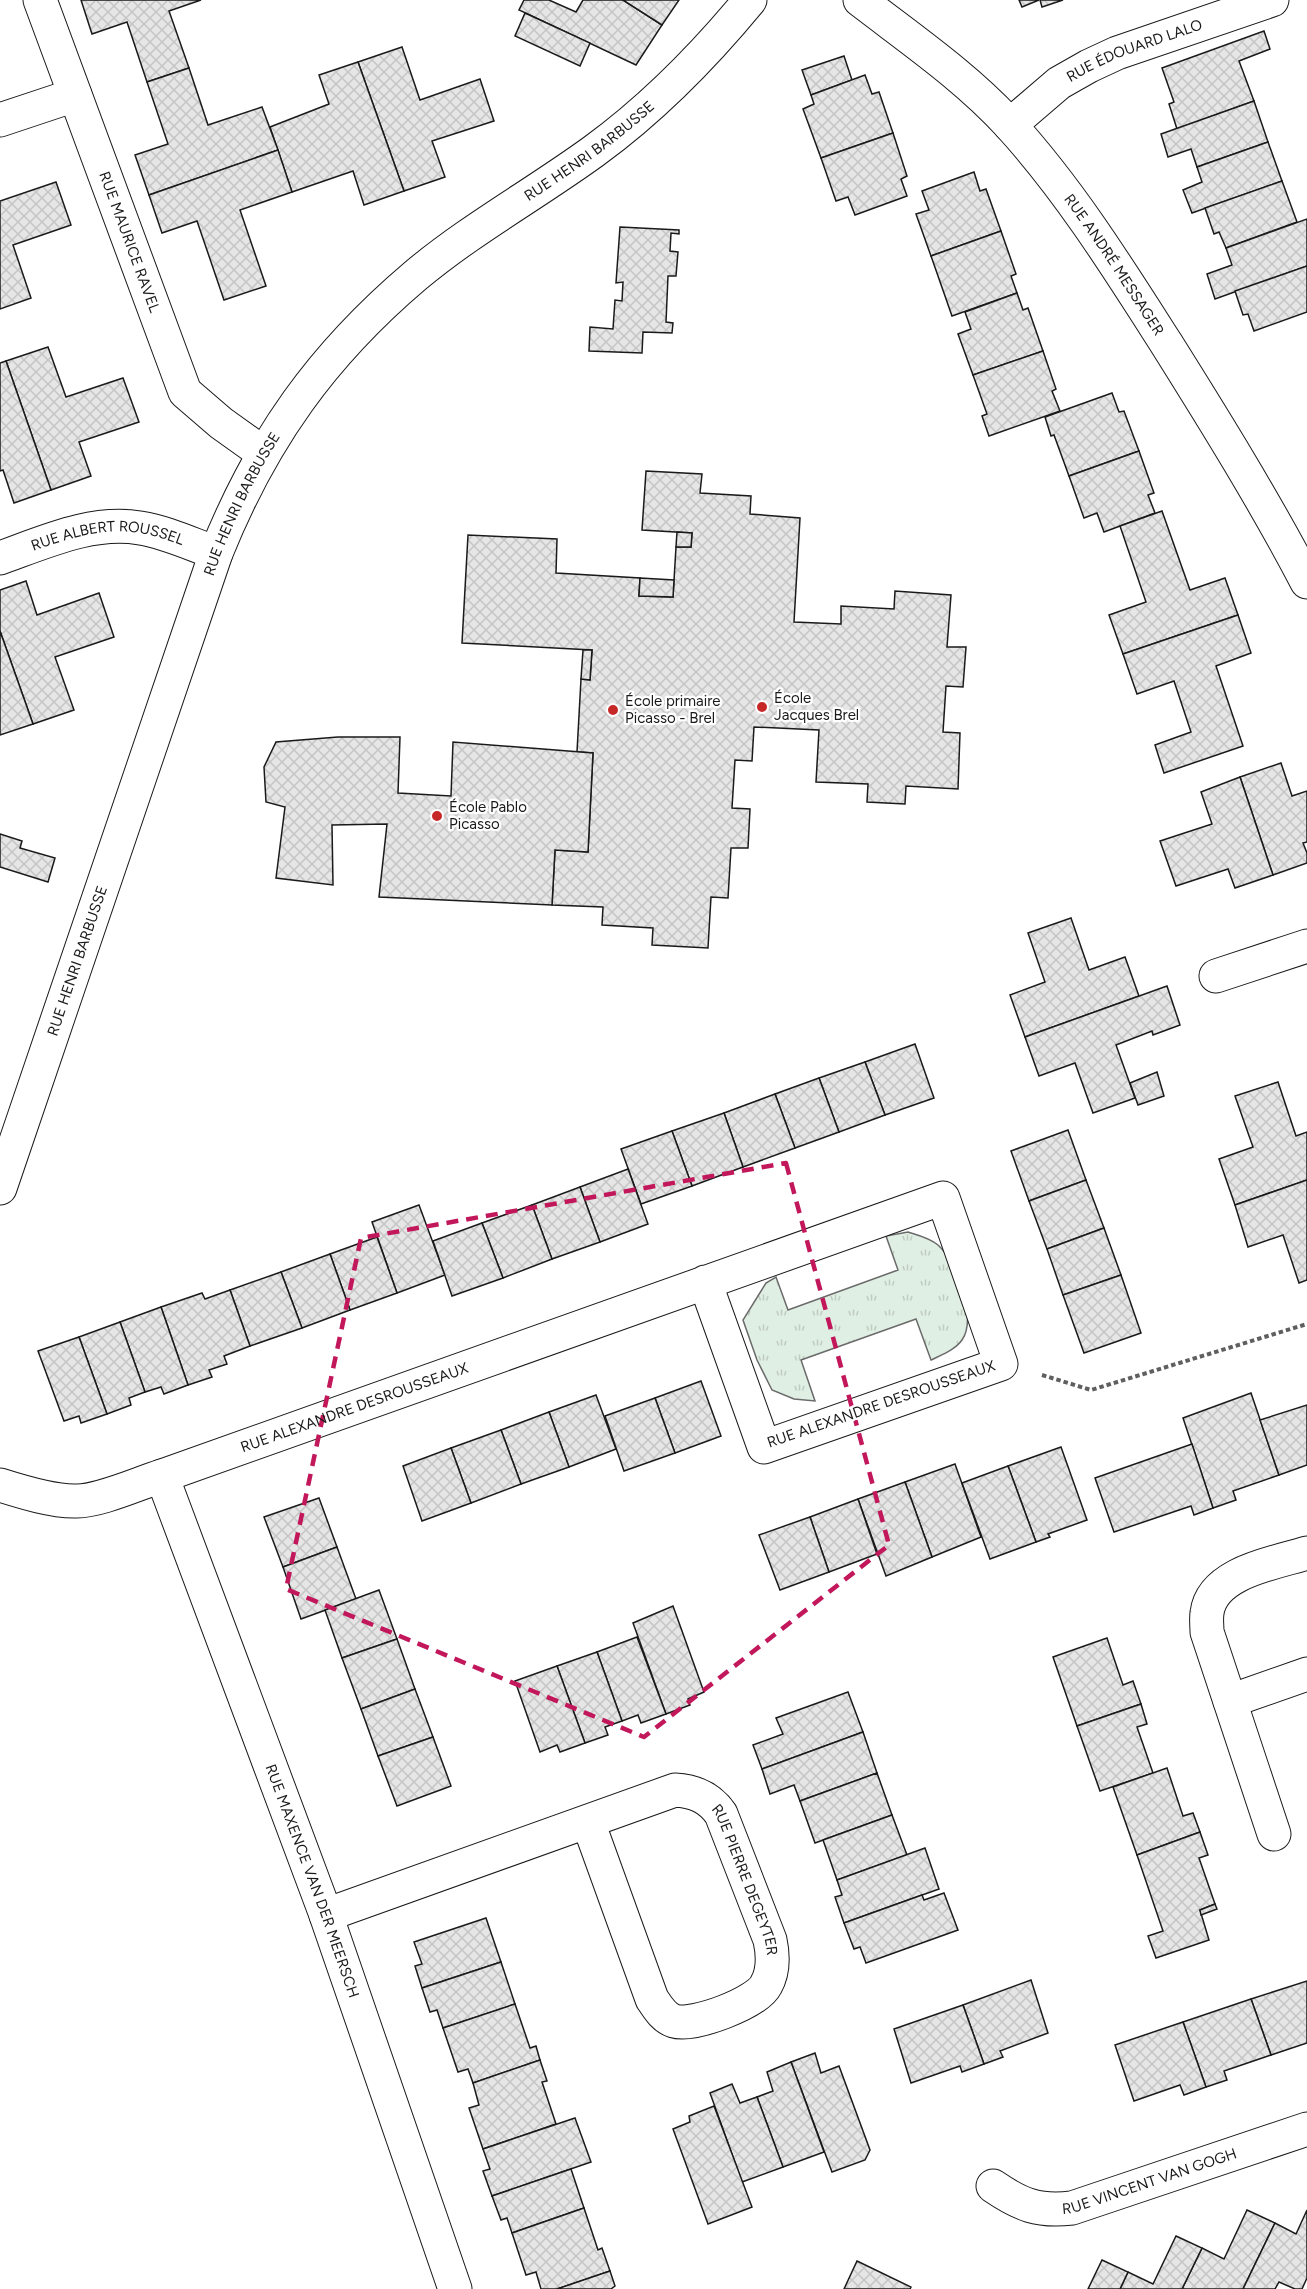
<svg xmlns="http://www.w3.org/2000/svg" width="1307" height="2289" viewBox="0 0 1307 2289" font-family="Figtree,sans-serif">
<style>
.grass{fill:url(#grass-tufts);stroke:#6a6a6a;stroke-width:1.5}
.building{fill:url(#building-cross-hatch);stroke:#1a1a1a;stroke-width:1.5}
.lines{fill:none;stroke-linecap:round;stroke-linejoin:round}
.minor-casing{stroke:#1a1a1a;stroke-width:35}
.path{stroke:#5f5f5f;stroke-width:4;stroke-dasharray:4.5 3;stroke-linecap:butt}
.minor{stroke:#fff;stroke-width:33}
.marked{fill:none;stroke:#c2185b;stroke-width:4.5;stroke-dasharray:12 8;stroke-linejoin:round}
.poi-dot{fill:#c62828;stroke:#fff;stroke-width:2}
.labels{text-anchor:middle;stroke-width:4.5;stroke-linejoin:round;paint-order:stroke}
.street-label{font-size:15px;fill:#1a1a1a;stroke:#fff}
.poi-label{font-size:15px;fill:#1a1a1a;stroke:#fff;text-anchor:start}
</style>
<defs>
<pattern id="grass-tufts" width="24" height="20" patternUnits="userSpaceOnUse" patternTransform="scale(1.5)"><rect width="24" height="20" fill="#e0efe3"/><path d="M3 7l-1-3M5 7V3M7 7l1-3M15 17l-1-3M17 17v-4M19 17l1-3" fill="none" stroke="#c0ccc2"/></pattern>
<pattern id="building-cross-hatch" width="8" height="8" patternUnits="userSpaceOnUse" patternTransform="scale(1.5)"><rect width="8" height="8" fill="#e6e6e6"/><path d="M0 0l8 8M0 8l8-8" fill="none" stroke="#c5c5c5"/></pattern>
</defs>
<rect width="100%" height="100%" fill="#fff"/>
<path class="grass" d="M908,1232C918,1235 930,1238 938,1245C956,1261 978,1318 962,1340C955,1350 941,1355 931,1360L916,1319L801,1360L815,1401L794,1399L772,1390L757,1360L743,1320L766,1283L776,1277L788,1310L898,1270L886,1236Z"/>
<g class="building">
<polygon points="81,0 201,0 169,11 189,68 147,82 127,22 92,34"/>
<polygon points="524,0 549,0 576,12 583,0 623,0 662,25 636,65 519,10"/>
<polygon points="623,0 679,0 662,25"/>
<polygon points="1019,0 1039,0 1022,7"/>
<polygon points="1040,0 1063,0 1042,7"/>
<polygon points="525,13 590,43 580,66 515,36"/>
<polygon points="1264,31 1270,49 1239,61 1254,101 1177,129 1169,104 1174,102 1162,68"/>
<polygon points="402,47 420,100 480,79 494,121 432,141 445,177 404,191 358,62"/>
<polygon points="844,56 852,80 811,95 802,70"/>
<polygon points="358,62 404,191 364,205 353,171 292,192 270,127 329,104 319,75"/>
<polygon points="189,68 208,125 262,107 278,150 149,195 135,155 168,144 147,82"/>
<polygon points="865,75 872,94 879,92 893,133 821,158 803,109 814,104 811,95"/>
<polygon points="1254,101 1268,142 1197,167 1191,149 1168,157 1161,134"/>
<polygon points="893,133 907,176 901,179 907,196 855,215 848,197 836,201 821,158"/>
<polygon points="1268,142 1282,181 1192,213 1183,190 1202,182 1197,167"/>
<polygon points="278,150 292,192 240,210 266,286 224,300 197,221 162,233 149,195"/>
<polygon points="974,172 980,191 986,189 1001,231 931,256 916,214 929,210 922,191"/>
<polygon points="1282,181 1297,222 1226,248 1219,232 1214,234 1205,208"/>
<polygon points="56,182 71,225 13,245 31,298 0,309 0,201"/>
<polygon points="1307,219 1307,266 1215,299 1207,274 1232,265 1226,248"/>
<polygon points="620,227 679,230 679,234 671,233 670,251 678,252 676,276 668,276 666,322 673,323 672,333 643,332 642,353 589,351 590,327 613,329 615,300 622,301 623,282 616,283"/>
<polygon points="1001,231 1016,274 1011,276 1017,293 952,316 931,256"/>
<polygon points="1307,266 1307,312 1254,331 1248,314 1243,315 1235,291"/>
<polygon points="1017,293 1023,310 1028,308 1043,351 973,375 958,334 971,329 965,312"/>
<polygon points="48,347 66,397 123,378 139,422 79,442 91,476 51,490 6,361"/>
<polygon points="1043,351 1056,389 1052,391 1060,411 989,436 982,416 987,414 973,375"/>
<polygon points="6,361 51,490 14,503 3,470 0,471 0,363"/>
<polygon points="1112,393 1119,412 1124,411 1139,451 1069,476 1054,435 1051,436 1045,417"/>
<polygon points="1139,451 1154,493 1148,495 1155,513 1104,532 1097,513 1084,518 1069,476"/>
<polygon points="646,471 702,474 700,493 751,496 750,514 800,518 794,622 841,624 841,606 894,609 895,591 951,595 947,647 966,647 963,687 946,686 943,732 960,733 958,789 906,786 905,804 867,802 868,784 816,782 819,730 754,727 752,761 735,760 732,808 750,809 748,848 731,848 728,898 711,897 708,948 652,945 653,928 602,925 603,907 552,905 555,850 588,852 593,753 577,752 581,679 590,680 592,650 462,643 468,535 557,539 556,573 640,578 639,596 673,597 676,547 691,547 692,533 642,530"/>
<polygon points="1162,511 1190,590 1225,578 1238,615 1123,654 1109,615 1146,602 1120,526"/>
<polygon points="677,532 692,533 691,547 676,547"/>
<polygon points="640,578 674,580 673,597 639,596"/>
<polygon points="26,581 37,615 99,593 114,637 55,657 74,710 33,724 0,631 0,590"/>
<polygon points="1238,615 1251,653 1216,666 1243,746 1164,773 1155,745 1191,732 1174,681 1137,694 1123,654"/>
<polygon points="0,631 33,724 0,735"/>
<polygon points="583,650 592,650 590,680 581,679"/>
<polygon points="338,737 400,737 398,793 451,796 453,742 593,753 588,852 555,850 552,905 379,897 387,824 332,825 333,885 276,878 285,807 266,802 264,767 276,742"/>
<polygon points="1281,763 1292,796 1307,791 1307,842 1303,843 1307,853 1307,863 1273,875 1240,777"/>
<polygon points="1240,777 1273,875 1235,888 1228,869 1176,886 1160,841 1212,824 1201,792"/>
<polygon points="0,834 22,841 20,848 55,858 48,882 0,867"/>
<polygon points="1071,918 1089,970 1125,957 1139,996 1025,1037 1010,995 1045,982 1028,933"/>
<polygon points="1167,986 1180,1025 1153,1035 1152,1031 1116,1045 1135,1098 1093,1113 1075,1063 1039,1076 1025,1037"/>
<polygon points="915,1044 934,1098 885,1115 865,1062"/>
<polygon points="865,1062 885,1115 839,1132 819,1078"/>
<polygon points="1157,1072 1164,1096 1138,1105 1130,1083"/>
<polygon points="819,1078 839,1132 795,1148 775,1094"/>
<polygon points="1278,1082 1296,1136 1307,1132 1307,1180 1235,1205 1219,1159 1253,1147 1235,1096"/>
<polygon points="775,1094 795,1148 743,1167 724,1113"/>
<polygon points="724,1113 743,1167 692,1186 672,1131"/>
<polygon points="1068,1130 1086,1180 1029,1201 1011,1151"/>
<polygon points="672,1131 692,1186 641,1204 621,1149"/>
<polygon points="628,1169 648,1224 600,1242 580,1187"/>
<polygon points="1086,1180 1104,1228 1047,1249 1029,1201"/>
<polygon points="1307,1180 1307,1280 1299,1283 1283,1235 1248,1247 1235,1205"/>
<polygon points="580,1187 600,1242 552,1259 532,1205"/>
<polygon points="419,1205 445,1275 397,1293 372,1222"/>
<polygon points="532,1205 552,1259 503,1278 482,1223"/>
<polygon points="482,1223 503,1278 452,1296 433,1241"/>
<polygon points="1104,1228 1121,1275 1063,1295 1047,1249"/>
<polygon points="377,1237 397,1293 350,1310 330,1254"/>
<polygon points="330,1254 350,1310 302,1328 281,1272"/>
<polygon points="281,1272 302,1328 250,1346 230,1290"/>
<polygon points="1121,1275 1141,1333 1084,1353 1063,1295"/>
<polygon points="230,1290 250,1346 224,1356 227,1364 209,1370 212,1377 188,1385 161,1307 202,1293 205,1299"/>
<polygon points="161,1307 188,1385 164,1394 161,1387 145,1392 120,1322"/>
<polygon points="120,1322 145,1392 129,1398 131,1405 107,1414 79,1337"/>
<polygon points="79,1337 107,1414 81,1423 79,1416 64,1421 38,1351"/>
<polygon points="701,1381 721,1436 675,1453 655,1398"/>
<polygon points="1251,1393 1279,1475 1233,1491 1236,1500 1213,1508 1183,1418"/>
<polygon points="596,1395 616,1449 569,1467 549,1412"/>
<polygon points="655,1398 675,1453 624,1471 605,1416"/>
<polygon points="1307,1405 1307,1465 1279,1475 1260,1420"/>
<polygon points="549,1412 569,1467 521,1484 501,1430"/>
<polygon points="501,1430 521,1484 471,1503 451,1448"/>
<polygon points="1192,1444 1213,1508 1194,1515 1191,1506 1114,1532 1095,1478"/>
<polygon points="1061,1447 1087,1520 1048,1534 1050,1537 1036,1542 1008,1466"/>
<polygon points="451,1448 471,1503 422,1521 403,1466"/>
<polygon points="955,1464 981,1537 932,1557 905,1482"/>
<polygon points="1008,1466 1036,1542 990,1559 962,1483"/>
<polygon points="905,1482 932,1557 886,1576 858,1499"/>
<polygon points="319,1498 337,1547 283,1567 264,1517"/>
<polygon points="858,1499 877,1554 829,1572 810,1517"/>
<polygon points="810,1517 829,1572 780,1590 759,1535"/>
<polygon points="337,1547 356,1599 301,1619 283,1567"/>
<polygon points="379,1590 397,1639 342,1658 325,1610"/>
<polygon points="673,1606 704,1692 688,1699 690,1705 666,1714 633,1623"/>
<polygon points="637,1637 666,1714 641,1723 638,1715 622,1721 597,1652"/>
<polygon points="1107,1638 1123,1685 1133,1681 1141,1704 1077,1726 1053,1657"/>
<polygon points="397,1639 415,1689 361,1709 342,1658"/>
<polygon points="597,1652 622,1721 605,1727 608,1735 585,1743 557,1666"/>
<polygon points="557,1666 585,1743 560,1752 557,1745 540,1752 515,1681"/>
<polygon points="415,1689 433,1737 378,1756 361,1709"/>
<polygon points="848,1692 863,1732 762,1769 753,1745 783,1734 776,1718"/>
<polygon points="1141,1704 1147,1724 1137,1727 1153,1773 1100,1791 1077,1726"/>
<polygon points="863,1732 877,1773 800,1801 794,1785 770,1794 762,1769"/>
<polygon points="433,1737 451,1786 397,1806 378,1756"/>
<polygon points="1167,1768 1183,1816 1193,1813 1200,1832 1137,1855 1113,1787"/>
<polygon points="877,1773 892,1815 815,1843 800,1801"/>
<polygon points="892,1815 907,1855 837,1880 823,1840"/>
<polygon points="1200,1832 1208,1855 1199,1858 1215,1904 1200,1910 1209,1940 1156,1958 1148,1936 1163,1931 1137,1855"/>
<polygon points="925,1848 939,1889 844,1923 835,1897 842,1895 837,1880"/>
<polygon points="944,1893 958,1930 866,1963 860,1947 854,1949 844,1923 922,1895 924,1900"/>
<polygon points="1215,1904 1217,1909 1201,1915 1200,1910"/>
<polygon points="486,1918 501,1962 422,1988 415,1966 422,1964 414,1942"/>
<polygon points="501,1962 515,2004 443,2028 437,2010 430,2012 422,1988"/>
<polygon points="1031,1980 1048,2033 1000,2051 1003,2057 984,2064 963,2005"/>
<polygon points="1307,1981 1307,2043 1271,2055 1251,1999"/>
<polygon points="1251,1999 1271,2055 1224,2071 1227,2080 1206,2087 1183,2022"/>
<polygon points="515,2004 530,2048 536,2046 540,2060 473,2083 468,2069 458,2072 443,2028"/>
<polygon points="963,2005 984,2064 962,2072 960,2066 911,2083 894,2029"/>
<polygon points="1183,2022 1206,2087 1184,2095 1180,2085 1134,2101 1115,2045"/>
<polygon points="815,2053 821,2073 839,2066 870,2150 865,2160 832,2172 791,2062"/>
<polygon points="540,2060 547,2081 542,2082 556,2124 483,2149 469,2108 479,2105 473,2083"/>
<polygon points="791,2062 824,2152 783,2167 757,2097 773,2091 767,2072"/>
<polygon points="732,2084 740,2103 757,2097 783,2167 742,2182 710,2093"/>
<polygon points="714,2106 752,2207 708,2224 673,2129 690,2122 689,2116"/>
<polygon points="575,2118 591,2162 492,2196 483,2171 490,2169 483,2149"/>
<polygon points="571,2169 584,2208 512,2233 507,2218 501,2220 492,2196"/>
<polygon points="584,2208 598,2250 602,2248 610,2271 557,2289 541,2289 536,2272 526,2275 512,2233"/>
<polygon points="1247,2210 1275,2223 1243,2289 1182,2289 1202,2248 1224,2259"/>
<polygon points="1307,2210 1307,2278 1302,2289 1295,2289 1279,2282 1275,2289 1243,2289 1275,2223 1296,2234"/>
<polygon points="1176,2236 1202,2248 1182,2289 1120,2289 1128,2272 1153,2284"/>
<polygon points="1102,2260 1128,2272 1120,2289 1088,2289"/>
<polygon points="857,2261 911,2287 910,2289 844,2289"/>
<polygon points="610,2271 615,2286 611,2289 557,2289"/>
</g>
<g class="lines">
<defs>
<g id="minor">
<path id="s1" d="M40,0L185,392L221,423L263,453"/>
<path id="s2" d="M860,0C912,40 966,77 1010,125C1070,191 1118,268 1166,343C1215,421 1264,500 1307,582"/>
<polyline points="0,120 75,95"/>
<path id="s3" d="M1010,125L1059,83L1089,66L1117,53L1272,0"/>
<path id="s4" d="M0,558C45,542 92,520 140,528C166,532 191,544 216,553"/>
<polyline points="1216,976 1307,946"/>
<path id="s5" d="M0,1188L216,553C262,439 322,355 415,276C471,229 535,194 594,151C653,108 703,57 750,0"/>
<path id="s6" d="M162,1476L326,1915L455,2289"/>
<path id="s7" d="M0,1485C22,1492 54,1502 77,1501C100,1501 139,1483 162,1476L943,1198L1001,1364L764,1447L705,1282"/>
<polyline points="1230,1701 1307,1674"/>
<path d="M1274,1834L1207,1632C1207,1626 1206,1619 1207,1613C1212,1572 1275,1563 1307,1553"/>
<path id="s8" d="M326,1915L675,1790C695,1791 710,1798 721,1814L770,1940C773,1954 774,1971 766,1985C757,2003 693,2027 674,2021C664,2018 658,2008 652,1999L588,1822"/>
<path id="s9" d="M993,2186C1021,2205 1038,2212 1072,2208L1307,2129"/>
</g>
</defs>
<use href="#minor" class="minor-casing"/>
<polyline class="path" points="1042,1375 1091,1390 1307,1324"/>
<use href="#minor" class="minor"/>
</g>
<path class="marked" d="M786,1163L889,1545L644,1737L286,1589L361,1238Z"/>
<g class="poi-dot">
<circle cx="762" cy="707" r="6"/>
<circle cx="613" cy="710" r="6"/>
<circle cx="437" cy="816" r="6"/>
</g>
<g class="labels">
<g class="street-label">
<text dy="5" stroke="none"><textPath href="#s3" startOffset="147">RUE ÉDOUARD LALO</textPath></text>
<text dy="5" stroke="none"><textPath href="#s5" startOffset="1230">RUE HENRI BARBUSSE</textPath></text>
<text dy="5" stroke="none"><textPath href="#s1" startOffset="258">RUE MAURICE RAVEL</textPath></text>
<text dy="5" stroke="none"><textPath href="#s2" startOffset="370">RUE ANDRÉ MESSAGER</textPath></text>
<text dy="5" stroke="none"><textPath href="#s5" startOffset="726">RUE HENRI BARBUSSE</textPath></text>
<text dy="5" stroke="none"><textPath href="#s4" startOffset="112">RUE ALBERT ROUSSEL</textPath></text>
<text dy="5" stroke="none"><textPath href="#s5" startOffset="240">RUE HENRI BARBUSSE</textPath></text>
<text transform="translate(881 1404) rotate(-19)" y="5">RUE ALEXANDRE DESROUSSEAUX</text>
<text dy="5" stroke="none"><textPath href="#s7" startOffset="372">RUE ALEXANDRE DESROUSSEAUX</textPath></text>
<text dy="5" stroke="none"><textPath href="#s6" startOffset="432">RUE MAXENCE VAN DER MEERSCH</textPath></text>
<text dy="5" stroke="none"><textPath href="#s8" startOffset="495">RUE PIERRE DEGEYTER</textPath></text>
<text dy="5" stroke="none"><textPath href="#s9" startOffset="166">RUE VINCENT VAN GOGH</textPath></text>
</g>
<g class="poi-label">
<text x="774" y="703">École<tspan x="774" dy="17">Jacques Brel</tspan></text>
<text x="625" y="706">École primaire<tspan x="625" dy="17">Picasso - Brel</tspan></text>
<text x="449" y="812">École Pablo<tspan x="449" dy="17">Picasso</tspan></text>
</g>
</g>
</svg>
